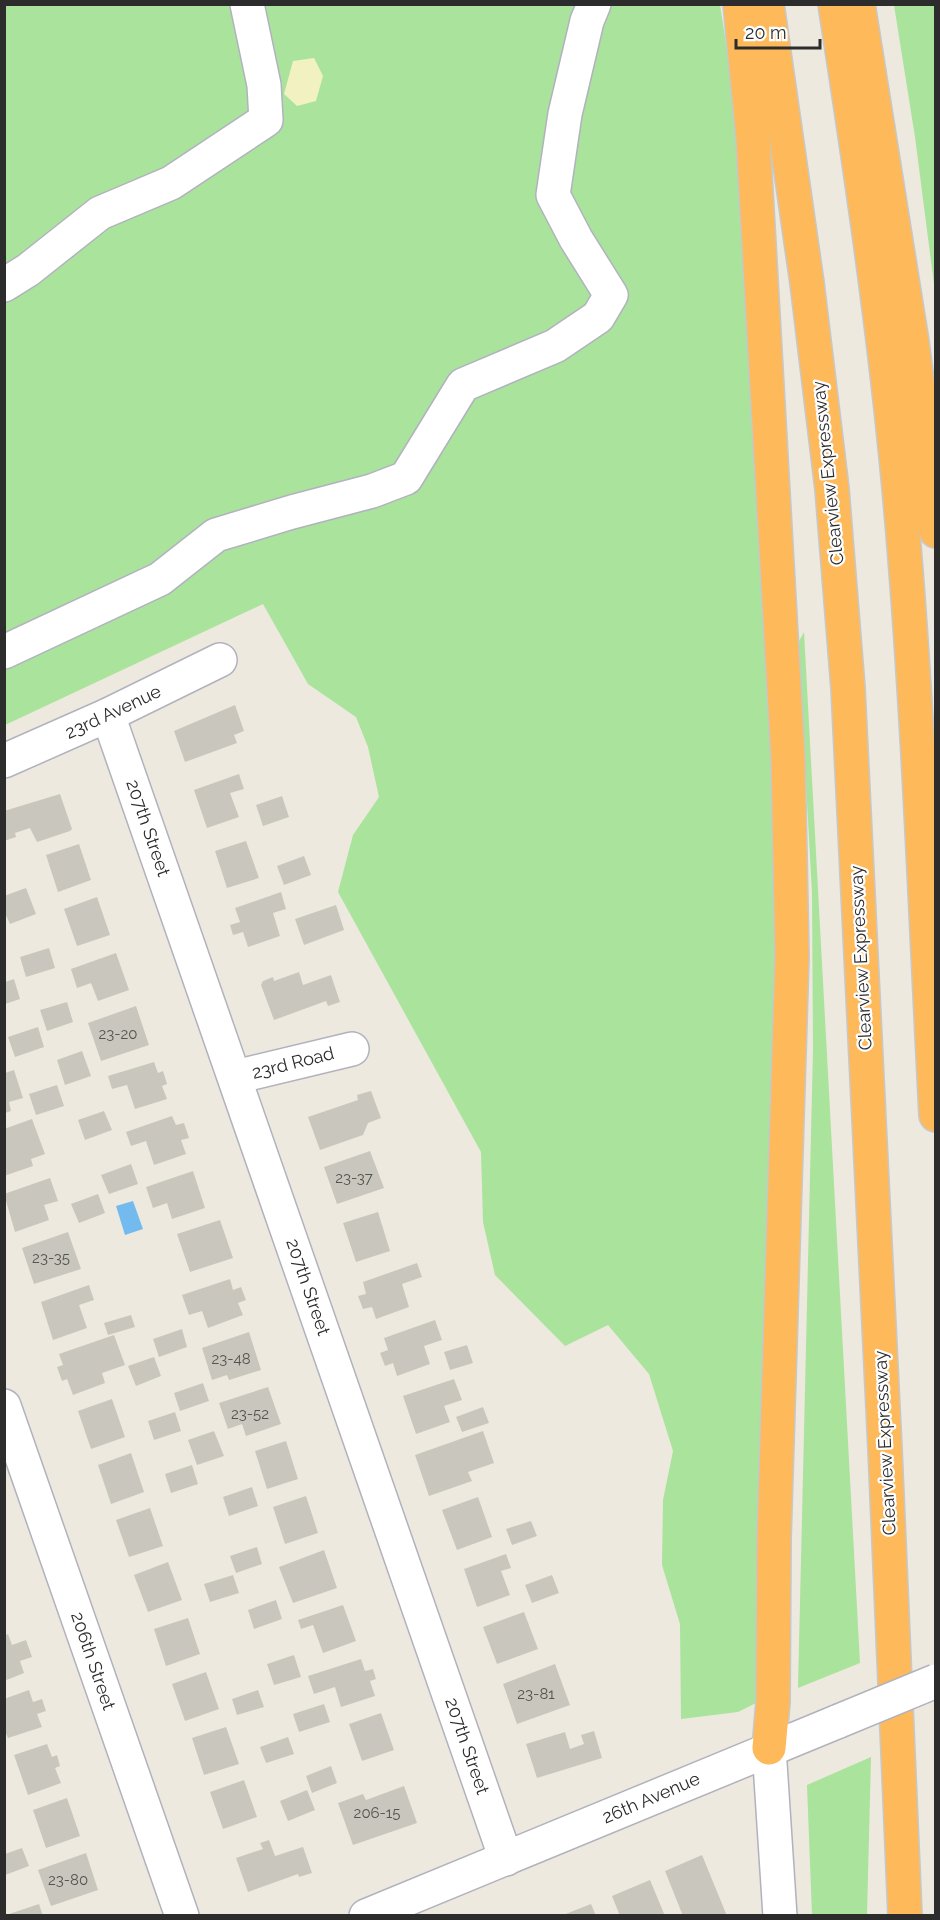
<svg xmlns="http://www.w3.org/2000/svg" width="940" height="1920" viewBox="0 0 940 1920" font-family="Raleway,sans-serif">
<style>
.green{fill:#a9e39c}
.sand{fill:#f2f1c2}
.water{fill:#73bbee}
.building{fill:#c9c7bd}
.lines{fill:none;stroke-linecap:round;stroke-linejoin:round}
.minor-casing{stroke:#b2b2bf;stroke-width:36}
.highway-casing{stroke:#c8c8c8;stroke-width:36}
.minor{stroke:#fff;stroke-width:33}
.highway{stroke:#fdb95a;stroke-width:33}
.minor-bridge-casing{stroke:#b2b2bf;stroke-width:36;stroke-linecap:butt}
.minor-bridge{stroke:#fff;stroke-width:33}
.labels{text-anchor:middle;stroke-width:4.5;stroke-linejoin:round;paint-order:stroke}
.number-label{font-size:15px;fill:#535350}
.street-label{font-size:18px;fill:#2c2c2c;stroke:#fff}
</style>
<rect width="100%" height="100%" fill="#ede9de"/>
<g class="green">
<polygon points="4,5 720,5 738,119 765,582 777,886 766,1698 738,1712 681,1719 680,1624 662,1565 663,1500 673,1451 649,1374 608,1325 565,1346 495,1275 483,1222 481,1152 338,892 353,835 379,797 368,747 356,717 308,684 263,604 5,725"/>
<polygon points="894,5 935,5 935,292 915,137"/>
<polygon points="804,632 860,1663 798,1688 813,1049 812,892 798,643"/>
<polygon points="871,1757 867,1915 812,1915 807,1785"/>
</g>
<polygon class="sand" points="314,58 323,76 316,101 297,106 284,94 293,61"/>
<polygon class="water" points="133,1201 143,1229 125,1235 116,1206"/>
<g class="building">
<polygon points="235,705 244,731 234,735 237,743 185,762 174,731"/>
<polygon points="239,774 244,789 230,793 239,817 207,828 194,790"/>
<polygon points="60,794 72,829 70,831 37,842 30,828 15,833 16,837 4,841 4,811"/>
<polygon points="282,796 289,817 263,826 256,805"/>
<polygon points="246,841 259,878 227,888 215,851"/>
<polygon points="79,844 91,880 58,892 46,855"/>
<polygon points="304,856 311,875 284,885 277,866"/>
<polygon points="26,888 36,914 10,924 4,911 4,896"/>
<polygon points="281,892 286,909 273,913 280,936 248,947 243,932 233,935 230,925 240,922 235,908"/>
<polygon points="97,897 110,935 77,946 64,909"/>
<polygon points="336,905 344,930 304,945 295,919"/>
<polygon points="49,948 55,968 26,977 20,957"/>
<polygon points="116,953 129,990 98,1001 91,983 77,988 71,969"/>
<polygon points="299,972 303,985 331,975 340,1002 328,1006 326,1001 274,1020 261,985 263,981 273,977 274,981"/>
<polygon points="14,979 20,999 5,1004 5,982"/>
<polygon points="67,1002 73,1022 47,1031 40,1010"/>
<polygon points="136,1006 149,1045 101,1061 88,1023"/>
<polygon points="38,1027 44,1047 15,1057 8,1037"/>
<polygon points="82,1051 91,1076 65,1085 57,1060"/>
<polygon points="154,1062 158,1073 163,1071 167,1084 162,1086 167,1099 135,1109 127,1085 112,1089 108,1076"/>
<polygon points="14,1070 23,1098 9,1102 11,1111 5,1113 5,1073"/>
<polygon points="57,1085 64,1106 36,1115 29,1094"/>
<polygon points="371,1091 381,1118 368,1123 363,1135 320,1150 308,1117 358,1100 357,1095"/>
<polygon points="104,1111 112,1130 85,1140 78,1120"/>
<polygon points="172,1116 176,1125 184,1123 189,1138 181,1140 186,1154 154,1165 146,1141 131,1146 126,1132"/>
<polygon points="32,1119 45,1154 31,1159 33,1166 4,1176 4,1129"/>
<polygon points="370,1151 384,1188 337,1204 324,1167"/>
<polygon points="131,1164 138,1184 109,1194 101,1175"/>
<polygon points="193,1171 205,1208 172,1219 167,1203 153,1208 146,1187"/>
<polygon points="50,1178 58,1201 44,1205 49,1220 15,1232 4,1194"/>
<polygon points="98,1194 105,1213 79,1223 71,1204"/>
<polygon points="378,1212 390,1251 356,1262 343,1223"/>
<polygon points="220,1220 233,1258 190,1272 177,1234"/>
<polygon points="68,1232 81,1269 34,1284 22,1248"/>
<polygon points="417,1263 422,1277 402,1284 409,1307 376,1319 372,1307 363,1309 358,1296 366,1294 363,1282"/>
<polygon points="230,1279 233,1290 241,1287 246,1300 238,1303 243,1315 208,1328 202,1311 189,1315 182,1295"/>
<polygon points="89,1285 94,1300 79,1305 87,1328 53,1340 41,1302"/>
<polygon points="131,1315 135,1327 108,1335 104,1323"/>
<polygon points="435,1320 442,1340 424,1346 430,1364 397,1376 393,1363 385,1366 380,1353 388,1350 384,1338"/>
<polygon points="182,1329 187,1347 159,1357 153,1339"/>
<polygon points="249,1332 261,1370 229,1380 227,1375 212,1380 202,1348"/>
<polygon points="114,1335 125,1365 102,1373 105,1383 73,1395 67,1379 62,1381 57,1367 63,1365 59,1354"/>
<polygon points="467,1345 473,1363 450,1370 444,1352"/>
<polygon points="154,1357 161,1376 136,1386 128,1366"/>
<polygon points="454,1379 462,1400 444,1406 450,1422 416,1434 403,1396"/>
<polygon points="203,1383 209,1401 180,1411 174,1393"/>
<polygon points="268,1387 281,1424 246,1436 242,1424 228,1429 219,1403"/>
<polygon points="112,1399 125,1437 91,1449 78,1411"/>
<polygon points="483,1407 489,1423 462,1432 456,1417"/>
<polygon points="175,1412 181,1431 154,1440 148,1421"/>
<polygon points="214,1431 224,1456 197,1465 188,1440"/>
<polygon points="483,1431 494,1463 468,1472 472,1481 429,1496 415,1455"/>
<polygon points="286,1441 298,1479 267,1489 255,1451"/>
<polygon points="131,1453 144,1492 111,1504 98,1465"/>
<polygon points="192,1465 198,1484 171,1493 165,1474"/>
<polygon points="252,1487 258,1506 229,1516 223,1497"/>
<polygon points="306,1496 318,1533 285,1544 273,1507"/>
<polygon points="478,1497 492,1537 457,1550 442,1510"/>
<polygon points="150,1508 163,1546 129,1557 116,1520"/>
<polygon points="531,1521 537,1536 512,1545 506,1529"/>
<polygon points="257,1547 262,1564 236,1573 230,1556"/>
<polygon points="324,1550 337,1588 293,1603 279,1567"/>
<polygon points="506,1554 511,1568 501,1571 510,1595 477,1607 464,1569"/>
<polygon points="168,1562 182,1600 148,1612 134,1575"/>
<polygon points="233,1575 239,1593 210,1602 204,1584"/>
<polygon points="552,1575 559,1593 532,1603 525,1585"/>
<polygon points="276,1600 282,1619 254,1629 248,1610"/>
<polygon points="343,1605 356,1641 323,1653 313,1625 301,1629 298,1620"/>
<polygon points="524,1612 538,1649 497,1664 483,1627"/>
<polygon points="188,1618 200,1654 166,1666 154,1629"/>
<polygon points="8,1634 12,1645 26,1640 32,1657 20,1661 24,1673 4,1681 4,1636"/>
<polygon points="294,1655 301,1677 274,1685 267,1664"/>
<polygon points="361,1659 365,1671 373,1669 376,1679 370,1681 375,1696 341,1707 335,1687 314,1694 308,1676"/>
<polygon points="555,1664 570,1705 517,1724 503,1684"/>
<polygon points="206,1672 219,1709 185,1721 172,1684"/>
<polygon points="29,1690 33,1702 42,1699 46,1711 37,1714 42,1727 8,1738 4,1729 4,1699"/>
<polygon points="258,1690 264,1707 237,1715 232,1699"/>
<polygon points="324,1704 330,1722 299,1732 293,1714"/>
<polygon points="381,1713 394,1750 362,1761 349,1724"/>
<polygon points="226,1727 239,1764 204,1775 192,1738"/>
<polygon points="594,1731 602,1758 537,1778 526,1744 565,1732 570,1749 584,1744 581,1735"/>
<polygon points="288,1737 294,1754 266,1763 260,1747"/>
<polygon points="47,1744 52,1757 57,1755 60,1766 55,1768 61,1783 28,1795 14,1755"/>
<polygon points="331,1766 337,1783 312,1793 306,1776"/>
<polygon points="244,1780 257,1817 223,1829 210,1792"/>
<polygon points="404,1786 417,1823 353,1845 338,1803 363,1794 366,1800"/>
<polygon points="307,1790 315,1810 288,1821 280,1801"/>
<polygon points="67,1798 80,1836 46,1848 33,1810"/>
<polygon points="269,1840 275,1856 303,1847 312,1873 299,1877 298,1874 248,1892 236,1858 263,1849 260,1843"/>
<polygon points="22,1848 29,1866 5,1875 5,1854"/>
<polygon points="86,1853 98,1890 51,1906 38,1870"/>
<polygon points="702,1855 727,1916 683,1916 665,1871"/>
<polygon points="650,1880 665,1916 620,1916 612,1896"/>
<polygon points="39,1904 43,1916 6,1916 6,1915"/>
<polygon points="591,1904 596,1916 563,1916 563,1915"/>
</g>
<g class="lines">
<defs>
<g id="minor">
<polyline points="4,285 28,270 100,213 171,183 266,120 264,85 247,4"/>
<polyline points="4,652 160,579 216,535 292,512 372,491 406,478 463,385 555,346 598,317 611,295 576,239 553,195 565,114 587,21 594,4"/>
<polyline points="108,715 506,1859"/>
<polyline points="4,761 108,715 220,660"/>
<polyline points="235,1077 352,1049"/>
<polyline points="4,1406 182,1916"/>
<polyline points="769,1748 780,1916"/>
<polyline points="366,1916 839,1721"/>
</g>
<g id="highway">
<polyline points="740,4 753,138 788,759 792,956 774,1539 773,1702 769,1748"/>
<polyline points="767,4 807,283 832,489 848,688 885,1449 905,1916"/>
<path d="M835,4C860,165 884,326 899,488C918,696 925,906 936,1115"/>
<polyline points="858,4 912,342 936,531"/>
</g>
</defs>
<use href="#minor" class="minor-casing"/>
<use href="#highway" class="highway-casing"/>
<use href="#minor" class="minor"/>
<use href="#highway" class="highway"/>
<defs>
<polyline id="minor-bridge" points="839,1721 936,1681"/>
</defs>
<use href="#minor-bridge" class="minor-bridge-casing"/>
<use href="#minor-bridge" class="minor-bridge"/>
</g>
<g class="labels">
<g class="number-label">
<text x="118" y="1039">23-20</text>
<text x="354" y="1183">23-37</text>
<text x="51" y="1263">23-35</text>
<text x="231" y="1364">23-48</text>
<text x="250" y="1419">23-52</text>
<text x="536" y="1699">23-81</text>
<text x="377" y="1818">206-15</text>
<text x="68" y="1885">23-80</text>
</g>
<g class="street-label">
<text transform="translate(828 473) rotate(-96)" y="6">Clearview Expressway</text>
<text transform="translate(113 712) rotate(-25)" y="6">23rd Avenue</text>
<text transform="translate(148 828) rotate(71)" y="6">207th Street</text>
<text transform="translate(861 958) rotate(-93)" y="6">Clearview Expressway</text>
<text transform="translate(293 1063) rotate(-14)" y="6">23rd Road</text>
<text transform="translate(308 1287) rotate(71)" y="6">207th Street</text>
<text transform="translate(885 1443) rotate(-93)" y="6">Clearview Expressway</text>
<text transform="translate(93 1661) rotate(71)" y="6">206th Street</text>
<text transform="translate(467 1746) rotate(71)" y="6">207th Street</text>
<text transform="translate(651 1798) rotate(-23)" y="6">26th Avenue</text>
</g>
</g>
<rect width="940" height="1920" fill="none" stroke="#2c2c2c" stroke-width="12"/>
<path d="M736 39v9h84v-9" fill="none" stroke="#2c2c2c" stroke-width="3"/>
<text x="745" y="39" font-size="18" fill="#2c2c2c" stroke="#ffffff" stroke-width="4.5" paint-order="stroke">20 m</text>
</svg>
